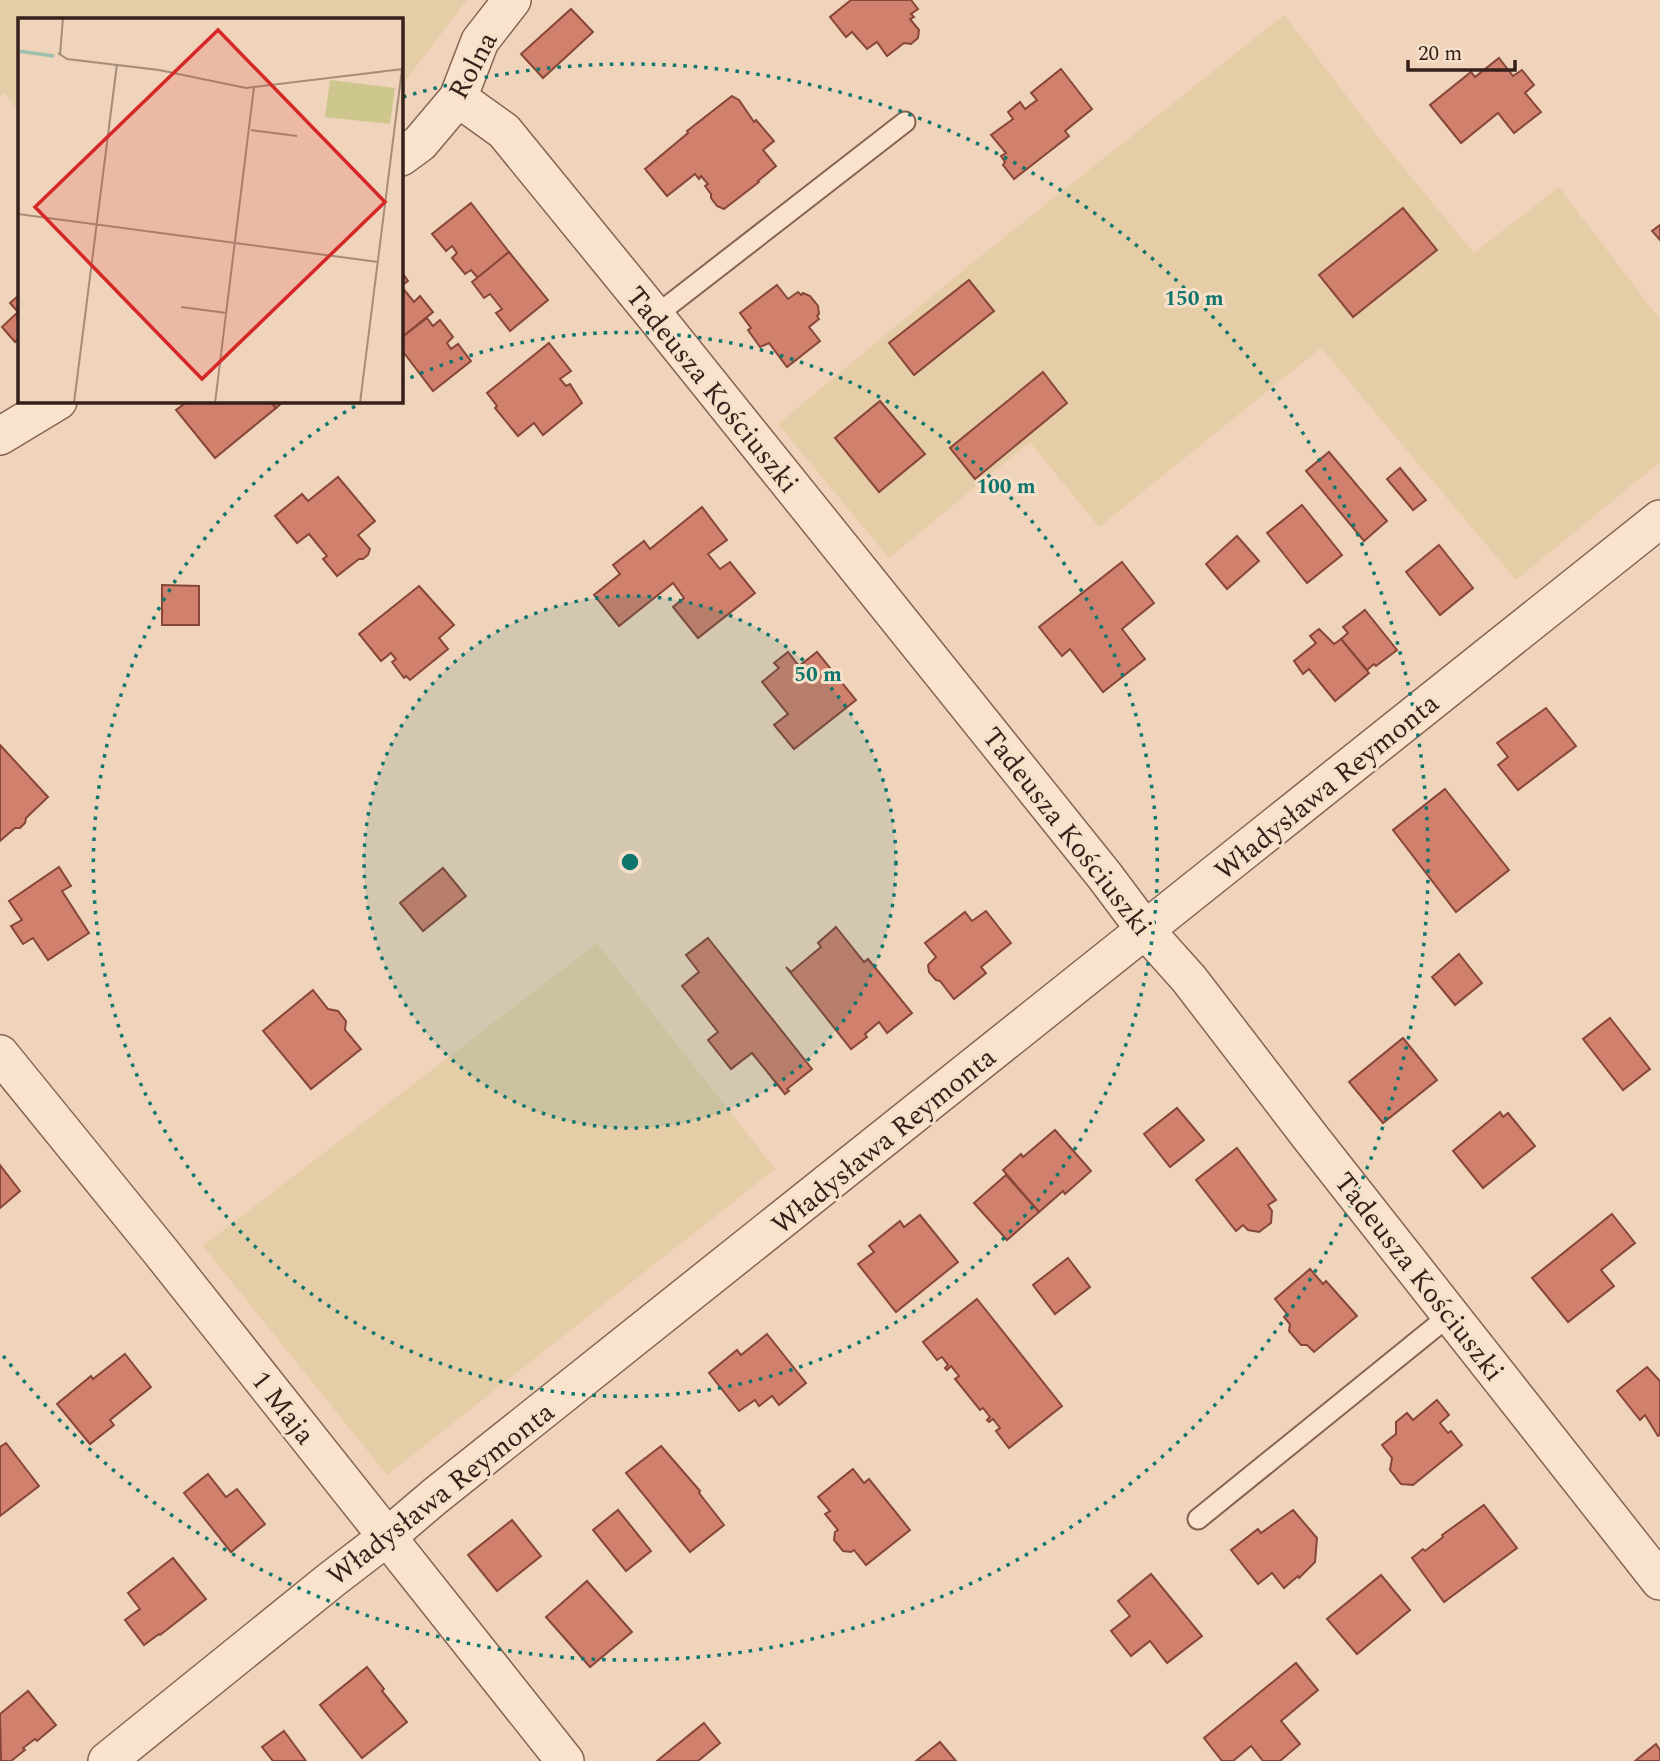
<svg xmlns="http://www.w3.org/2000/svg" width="1660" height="1761" viewBox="0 0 1660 1761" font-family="Spectral,serif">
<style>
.farmland{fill:#e5cda7}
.building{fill:#d0806d;stroke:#874638;stroke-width:2}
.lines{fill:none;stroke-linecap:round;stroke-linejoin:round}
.service-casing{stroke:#866354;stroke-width:23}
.minor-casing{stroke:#866354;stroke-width:40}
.service{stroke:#fae3cd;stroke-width:19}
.minor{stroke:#fae3cd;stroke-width:37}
.ring{fill:none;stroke:#0f766e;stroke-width:3.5;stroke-dasharray:3.5 7}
.labels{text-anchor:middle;stroke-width:6;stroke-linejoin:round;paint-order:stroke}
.street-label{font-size:28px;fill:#35211a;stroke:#f7e0c9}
.inset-river{fill:none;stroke:#9ec0ae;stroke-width:3.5}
.inset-road{fill:none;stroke:#a58c7a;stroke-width:2}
.view{fill:#d62828;fill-opacity:0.15;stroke:#d62828;stroke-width:3.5}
.inset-edge{fill:none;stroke:#35211a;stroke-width:3.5}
.centre{fill:#0f766e;stroke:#f7e0c9;stroke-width:3.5}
.ring-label{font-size:21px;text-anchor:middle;font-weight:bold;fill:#0f766e;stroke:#f7e0c9;stroke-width:6;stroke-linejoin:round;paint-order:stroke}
</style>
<rect width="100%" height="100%" fill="#efd3ba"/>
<g class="farmland">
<polygon points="0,0 467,0 401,86 401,19 19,19 19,111 4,93 0,96"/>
<polygon points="1284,15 1379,138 1474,253 1559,187 1660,320 1660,462 1516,580 1321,348 1099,527 1030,442 889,558 778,424 977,259"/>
<polygon points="597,943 775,1169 387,1475 203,1246"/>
</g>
<g class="building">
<polygon points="851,0 911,0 918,9 911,14 914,17 910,19 919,30 918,38 911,44 904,43 887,56 877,42 867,49 852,32 846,37 830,17"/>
<polygon points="571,9 593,32 543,78 521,54"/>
<polygon points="1499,58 1513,76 1522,70 1534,85 1525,93 1541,112 1514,133 1498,113 1461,143 1430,105 1471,72 1475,77"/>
<polygon points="1061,69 1092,109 1065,131 1069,136 1014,179 1003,165 1005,162 1001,156 1006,153 991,135 1013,119 1008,112 1020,102 1025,109 1037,100 1031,93"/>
<polygon points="732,96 739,100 754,122 756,120 774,141 763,150 776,166 758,181 759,182 724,209 717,206 711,198 711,194 705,186 708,184 701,176 699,179 695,174 667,196 645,169 688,133 687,131"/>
<polygon points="471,203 509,252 478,278 471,270 465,274 452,258 457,253 452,246 446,251 432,234"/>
<polygon points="1403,208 1437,250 1353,317 1319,275"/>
<polygon points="1660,225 1660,240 1652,231"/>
<polygon points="509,252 548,300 510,331 496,313 502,309 490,294 484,298 472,282"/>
<polygon points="401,271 408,281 401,286 414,302 420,296 433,312 401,338"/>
<polygon points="969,280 994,311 914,375 889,343"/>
<polygon points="777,285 788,299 798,292 801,295 803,293 810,296 818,306 819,314 817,316 819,319 809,327 820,341 787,367 769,343 760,347 748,330 751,328 740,313"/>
<polygon points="19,295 19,338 15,342 2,327 18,312 10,303"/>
<polygon points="427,318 433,326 440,320 453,337 447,343 451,349 458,344 471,361 433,391 401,349 401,338"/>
<polygon points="549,343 571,371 560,379 566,386 570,384 582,403 543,435 534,423 518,436 495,408 497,406 487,393"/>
<polygon points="1043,372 1067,403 975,479 950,448"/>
<polygon points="188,401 270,401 276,408 215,458 176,410"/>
<polygon points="270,401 284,401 276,408"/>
<polygon points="880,401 925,454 879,492 835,438"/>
<polygon points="1329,452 1387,521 1364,541 1306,471"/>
<polygon points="1400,468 1426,500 1413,510 1387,479"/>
<polygon points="338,477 375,521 358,535 370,549 368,555 363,559 359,559 337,576 323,559 327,556 309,534 297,543 275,516 302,494 308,501"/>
<polygon points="1302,505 1342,555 1307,583 1267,533"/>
<polygon points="702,507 727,540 708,554 720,569 730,562 755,593 698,638 673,607 684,598 673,583 619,626 594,595 620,574 613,565 644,541 650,549"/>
<polygon points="1237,536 1259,561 1227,589 1206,564"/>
<polygon points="1439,545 1473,588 1440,615 1406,572"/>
<polygon points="1122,562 1154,603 1122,629 1145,659 1103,692 1070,649 1062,656 1039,627"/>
<polygon points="162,585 199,586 199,625 162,625"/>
<polygon points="419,586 454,625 439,638 448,649 410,680 406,676 404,678 392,662 396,659 391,653 381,661 359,634"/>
<polygon points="1365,610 1397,650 1376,666 1374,664 1367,670 1341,639 1348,633 1343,627"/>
<polygon points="1319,629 1334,644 1341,639 1369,673 1335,701 1309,669 1303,674 1294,661 1316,643 1310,636"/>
<polygon points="788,652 799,666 817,652 856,700 794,749 774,725 788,714 762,682 779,668 774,663"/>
<polygon points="1546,708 1576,746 1518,790 1498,765 1508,757 1497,743"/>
<polygon points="0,745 48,797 26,818 25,823 20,828 15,828 0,841"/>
<polygon points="1445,789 1509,870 1456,912 1393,830"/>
<polygon points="59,867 71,886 62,891 89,933 48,960 33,938 23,944 11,926 22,920 9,901"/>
<polygon points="443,868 466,896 423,931 400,903"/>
<polygon points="986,911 1011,943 981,967 986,973 954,999 940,981 936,980 929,972 928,965 936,957 925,943 965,912 972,921"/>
<polygon points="836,927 864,962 868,959 912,1013 887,1033 879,1022 865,1034 867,1037 851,1049 786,967 791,972 821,947 818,943"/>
<polygon points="708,938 812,1069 787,1089 789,1091 785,1094 752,1053 731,1069 708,1040 718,1032 682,986 699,972 686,955"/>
<polygon points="1459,954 1482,983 1455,1005 1432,977"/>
<polygon points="313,990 328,1009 338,1011 346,1021 345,1030 361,1049 311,1089 263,1031"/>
<polygon points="1610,1018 1650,1069 1623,1090 1583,1039"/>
<polygon points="1403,1038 1437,1080 1383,1123 1349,1082"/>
<polygon points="1177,1108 1204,1140 1170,1167 1144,1134"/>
<polygon points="1500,1112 1503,1117 1508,1113 1535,1146 1483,1188 1453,1151"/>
<polygon points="1055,1130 1091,1171 1065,1194 1063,1191 1039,1212 1003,1170 1021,1154 1023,1157"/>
<polygon points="1237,1148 1276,1200 1268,1205 1272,1211 1271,1223 1259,1232 1248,1230 1243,1225 1236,1231 1196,1180"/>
<polygon points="0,1165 20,1191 0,1208"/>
<polygon points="1006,1175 1039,1212 1007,1240 974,1203"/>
<polygon points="1612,1214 1635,1243 1601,1270 1614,1286 1568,1322 1532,1278"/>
<polygon points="920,1215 958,1262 896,1312 858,1264 874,1252 869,1246 900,1221 904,1227"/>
<polygon points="1068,1258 1090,1287 1055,1314 1033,1285"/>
<polygon points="1310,1269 1323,1284 1326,1281 1357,1316 1314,1352 1307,1345 1301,1345 1289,1331 1290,1324 1284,1317 1287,1314 1275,1299"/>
<polygon points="977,1299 1062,1406 1009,1448 996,1431 1000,1428 993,1419 989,1422 987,1420 990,1417 983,1408 980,1410 955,1379 959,1376 951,1366 947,1370 945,1368 948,1365 942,1357 937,1360 923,1342"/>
<polygon points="767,1334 806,1383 779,1405 772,1396 759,1406 755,1400 739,1411 709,1373 737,1350 741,1355"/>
<polygon points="125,1354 151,1387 110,1420 114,1425 90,1444 57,1404 91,1376 93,1379"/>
<polygon points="1647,1367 1660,1381 1660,1435 1658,1436 1645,1415 1640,1420 1617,1391"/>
<polygon points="1437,1400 1449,1415 1440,1423 1448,1433 1451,1431 1462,1445 1413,1485 1401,1484 1390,1470 1392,1458 1382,1445 1396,1434 1396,1422 1407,1413 1413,1420"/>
<polygon points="6,1443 39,1486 0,1516 0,1447"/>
<polygon points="661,1446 700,1491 699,1493 724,1525 690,1552 626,1473"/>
<polygon points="853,1469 864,1483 869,1479 910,1530 866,1565 854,1550 851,1552 843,1551 834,1540 835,1532 838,1530 825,1514 830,1511 818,1497"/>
<polygon points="208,1474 226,1497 237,1489 265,1524 231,1552 184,1493"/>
<polygon points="1484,1505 1517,1548 1444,1602 1412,1558 1423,1549 1425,1551 1443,1537 1442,1535"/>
<polygon points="618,1510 651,1551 626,1571 593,1530"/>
<polygon points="1293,1510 1317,1538 1315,1562 1299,1578 1298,1576 1284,1588 1272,1573 1258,1584 1231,1550 1258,1529 1261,1533"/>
<polygon points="512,1520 541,1556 497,1591 468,1555"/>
<polygon points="173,1558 206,1599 160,1635 159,1634 144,1645 125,1620 140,1609 128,1593"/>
<polygon points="1151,1574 1202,1636 1167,1663 1150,1641 1131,1656 1111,1631 1130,1616 1118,1601"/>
<polygon points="1381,1575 1410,1610 1357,1654 1327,1619"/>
<polygon points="587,1581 632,1632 590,1667 546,1617"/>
<polygon points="1296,1663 1318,1690 1281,1721 1300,1744 1280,1761 1263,1761 1251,1746 1233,1761 1222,1761 1204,1738"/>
<polygon points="367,1667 384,1689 382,1691 407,1722 362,1758 320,1705"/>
<polygon points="28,1691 56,1725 37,1741 35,1739 23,1748 25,1750 11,1761 1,1761 0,1714"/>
<polygon points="704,1723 720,1743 698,1761 657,1761"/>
<polygon points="284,1731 306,1761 273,1761 262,1747"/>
<polygon points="940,1742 956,1761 916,1761"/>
<polygon points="1656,1744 1660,1750 1660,1761 1635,1761"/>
</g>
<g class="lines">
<defs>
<g id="service">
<polyline points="655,316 905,122"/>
<polyline points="1198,1519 1450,1315"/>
</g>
<g id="minor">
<polyline points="458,98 504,131 655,316 1104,875 1146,931 1189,979 1311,1138 1660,1581"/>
<polyline points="401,157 420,143 458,98 480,41 512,0"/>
<polyline points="0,436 58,401"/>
<polyline points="0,1054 161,1252 565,1761"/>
<polyline points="107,1761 331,1580 387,1537 434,1497 1660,519"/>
</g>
</defs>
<use href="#service" class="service-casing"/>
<use href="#minor" class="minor-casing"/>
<use href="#service" class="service"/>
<use href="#minor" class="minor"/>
</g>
<circle cx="630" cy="862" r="266" fill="#0f766e" fill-opacity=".12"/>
<g class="ring">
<circle cx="630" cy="862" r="266"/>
<path d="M401 382A532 532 0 1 1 364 401"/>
<path d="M403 97A798 798 0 1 1 1 1353"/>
</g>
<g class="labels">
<g class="street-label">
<text transform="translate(472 65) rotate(-62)" y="10">Rolna</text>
<text transform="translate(713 389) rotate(51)" y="10">Tadeusza Kościuszki</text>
<text transform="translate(1326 786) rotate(-39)" y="10">Władysława Reymonta</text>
<text transform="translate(1068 831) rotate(52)" y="10">Tadeusza Kościuszki</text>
<text transform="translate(883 1140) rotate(-39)" y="10">Władysława Reymonta</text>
<text transform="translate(1420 1276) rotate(52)" y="10">Tadeusza Kościuszki</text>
<text transform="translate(284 1407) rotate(52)" y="10">1 Maja</text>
<text transform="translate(440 1493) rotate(-38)" y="10">Władysława Reymonta</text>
</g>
</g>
<g transform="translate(18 18)">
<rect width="385" height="385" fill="#efd3ba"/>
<path d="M312,62L377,70L372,106L307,99Z" fill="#cdc78e"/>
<path class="inset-river" d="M0,33L36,38"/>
<path class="inset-road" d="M40,35L49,41L141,52L228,70L385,51M42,37L45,0M233,112L279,118M0,196L360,244M163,289L209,295M56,385L99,46M197,385L236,69M342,385L384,51"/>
<path class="view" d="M200,12L367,184L184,361L17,189Z"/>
<rect width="385" height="385" class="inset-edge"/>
</g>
<circle cx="630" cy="862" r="10" class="centre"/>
<g class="ring-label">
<text x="1194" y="305">150 m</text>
<text x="1006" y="493">100 m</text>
<text x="818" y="681">50 m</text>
</g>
<path d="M1408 60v10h107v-10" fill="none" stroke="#35211a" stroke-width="3.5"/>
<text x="1418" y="60" font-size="21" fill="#35211a" stroke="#f7e0c9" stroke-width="5" paint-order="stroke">20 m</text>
</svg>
